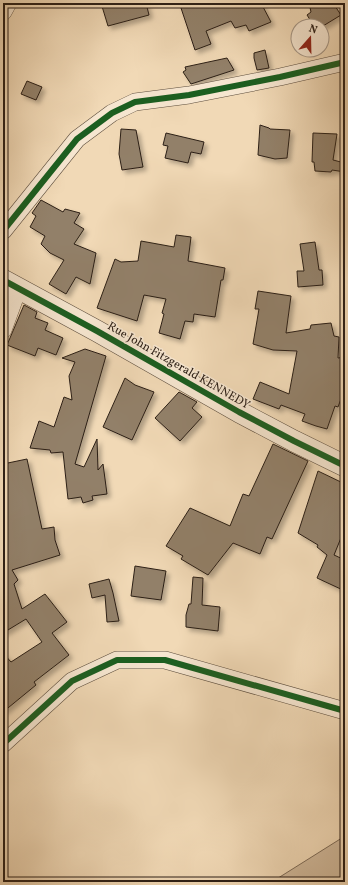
<svg xmlns="http://www.w3.org/2000/svg" width="348" height="885" viewBox="0 0 348 885" font-family="Vollkorn,serif">
<style>
.green{fill:#d0b99b;stroke:#7e6c58}
.building{fill:#928069;stroke:#2c1f16;filter:url(#shadow)}
.lines{fill:none;stroke-linecap:round;stroke-linejoin:round}
.minor-casing{stroke:#5d4e3e;stroke-width:18}
.tertiary-casing{stroke:#5d4e3e;stroke-width:22}
.minor{stroke:#f6e6d0;stroke-width:17}
.tertiary{stroke:#f6e6d0;stroke-width:21}
.cycleway-casing{stroke:#f6e6d0;stroke-width:8}
.cycleway{stroke:#1b5e20;stroke-width:6}
.labels{text-anchor:middle;stroke-width:3;stroke-linejoin:round;paint-order:stroke}
.street-label{font-size:12px;fill:#2c1f16;stroke:#f6e6d0}
</style>
<defs>
<filter id="shadow"><feDropShadow dx="3.5" dy="3.5" stdDeviation="2" flood-color="#0004"/></filter>
</defs>
<rect width="100%" height="100%" fill="#f1d9b6"/>
<filter id="stains"><feTurbulence type="fractalNoise" baseFrequency=".005" numOctaves="4"/><feColorMatrix values="0 0 0 0 .2 0 0 0 0 .09 0 0 0 0 .02 0 0 0 .5 -.17"/></filter>
<radialGradient id="worn" r=".72"><stop offset=".6" stop-color="#630" stop-opacity="0"/><stop offset="1" stop-color="#630" stop-opacity=".3"/></radialGradient>
<polygon class="green" points="345,836 345,882 270,882 275,880"/>
<g class="building">
<polygon points="101,3 146,3 149,15 108,26"/>
<polygon points="186,3 261,3 271,22 249,31 246,25 235,28 231,21 206,31 211,44 195,50 180,5"/>
<polygon points="309,3 333,3 341,15 323,26 314,26 307,15 311,12"/>
<polygon points="265,50 269,68 257,70 254,58 254,53"/>
<polygon points="227,58 234,70 191,84 183,72 186,70 185,67"/>
<polygon points="27,81 42,87 36,100 21,94"/>
<polygon points="260,125 269,128 270,129 290,130 287,158 275,159 258,155"/>
<polygon points="121,129 136,130 143,167 122,170 119,154"/>
<polygon points="166,133 204,142 201,154 191,152 188,163 165,158 168,146 163,145"/>
<polygon points="313,133 337,134 333,160 345,163 345,172 332,170 331,172 315,171 314,162 312,162"/>
<polygon points="41,200 63,212 65,209 80,213 74,223 84,229 74,244 96,253 90,284 76,277 66,294 49,284 64,260 50,253 41,244 45,236 30,227 36,216 32,213"/>
<polygon points="176,235 191,237 188,261 225,268 223,280 221,280 215,317 194,314 193,322 185,321 180,339 159,333 164,314 162,313 166,299 144,295 137,321 97,308 115,259 121,262 138,261 141,241 174,247"/>
<polygon points="315,242 319,270 322,270 323,285 298,287 297,271 304,271 300,244"/>
<polygon points="258,291 291,296 286,333 310,329 311,325 331,323 334,336 339,337 338,358 345,357 345,388 338,407 335,406 327,429 316,426 302,421 305,414 281,405 279,409 253,399 260,382 289,394 297,351 273,350 253,344 259,309 255,309"/>
<polygon points="24,305 37,312 35,318 48,323 45,330 63,338 56,355 38,348 35,356 7,345"/>
<polygon points="85,349 106,356 75,464 84,467 97,439 98,470 103,464 107,494 92,496 93,500 83,503 81,497 68,499 63,452 51,453 50,450 30,448 39,421 54,427 64,397 72,400 69,376 75,362 62,358"/>
<polygon points="125,378 135,385 154,392 132,440 103,427"/>
<polygon points="179,392 197,402 192,408 202,417 180,441 155,418"/>
<polygon points="273,444 308,461 272,539 267,537 260,554 233,543 208,575 181,559 183,556 166,546 190,508 230,526 243,494 249,496"/>
<polygon points="27,459 42,529 54,527 55,540 60,555 12,570 18,580 14,584 22,609 45,594 67,622 52,633 69,655 34,682 36,685 3,712 3,653 11,662 42,642 26,619 3,633 3,464"/>
<polygon points="318,471 345,484 345,528 334,555 345,560 345,591 317,578 327,555 317,547 318,545 298,533"/>
<polygon points="135,566 166,571 161,600 131,596"/>
<polygon points="193,577 203,578 202,605 220,607 218,631 186,627 186,615 189,604 191,604"/>
<polygon points="109,579 113,593 119,621 107,622 105,595 92,598 89,584"/>
</g>
<g class="lines">
<defs>
<g id="minor">
<polyline points="3,12 8,3"/>
<polyline points="3,231 77,139 112,113 135,102 189,95 280,77 345,62"/>
<polyline points="3,330 18,289"/>
<polyline points="3,744 72,681 117,660 165,660 345,711"/>
</g>
<polyline id="tertiary" points="3,280 97,331 239,412 294,441 345,466"/>
</defs>
<use href="#minor" class="minor-casing"/>
<use href="#tertiary" class="tertiary-casing"/>
<use href="#minor" class="minor"/>
<use href="#tertiary" class="tertiary"/>
<defs>
<g id="cycleway">
<polyline points="3,231 77,139 112,113 135,102 189,95 280,77 345,62"/>
<polyline points="3,280 97,331 239,412 294,441 345,466"/>
<polyline points="3,744 72,681 117,660 165,660 345,711"/>
</g>
</defs>
<use href="#cycleway" class="cycleway-casing"/>
<use href="#cycleway" class="cycleway"/>
</g>
<g class="labels">
<g class="street-label">
<text transform="translate(179 365) rotate(30)" y="4">Rue John Fitzgerald KENNEDY</text>
</g>
</g>
<rect width="348" height="885" fill="none" stroke="#f1d9b6" stroke-width="16"/>
<rect x="4" y="4" width="340" height="877" fill="none" stroke="#2c1f16" stroke-width="2"/>
<rect x="8" y="8" width="332" height="869" fill="none" stroke="#2c1f16"/>
<g transform="translate(310 38) rotate(20)"><circle r="19" fill="#f6e6d0" stroke="#a59686"/>
<path d="M0-3L7 15L0 10L-7 15Z" fill="#8f2418"/>
<text y="-6" font-size="11" font-weight="bold" text-anchor="middle" fill="#2c1f16">N</text>
</g>
<rect width="100%" height="100%" filter="url(#stains)"/>
<rect width="100%" height="100%" fill="url(#worn)"/>
</svg>
